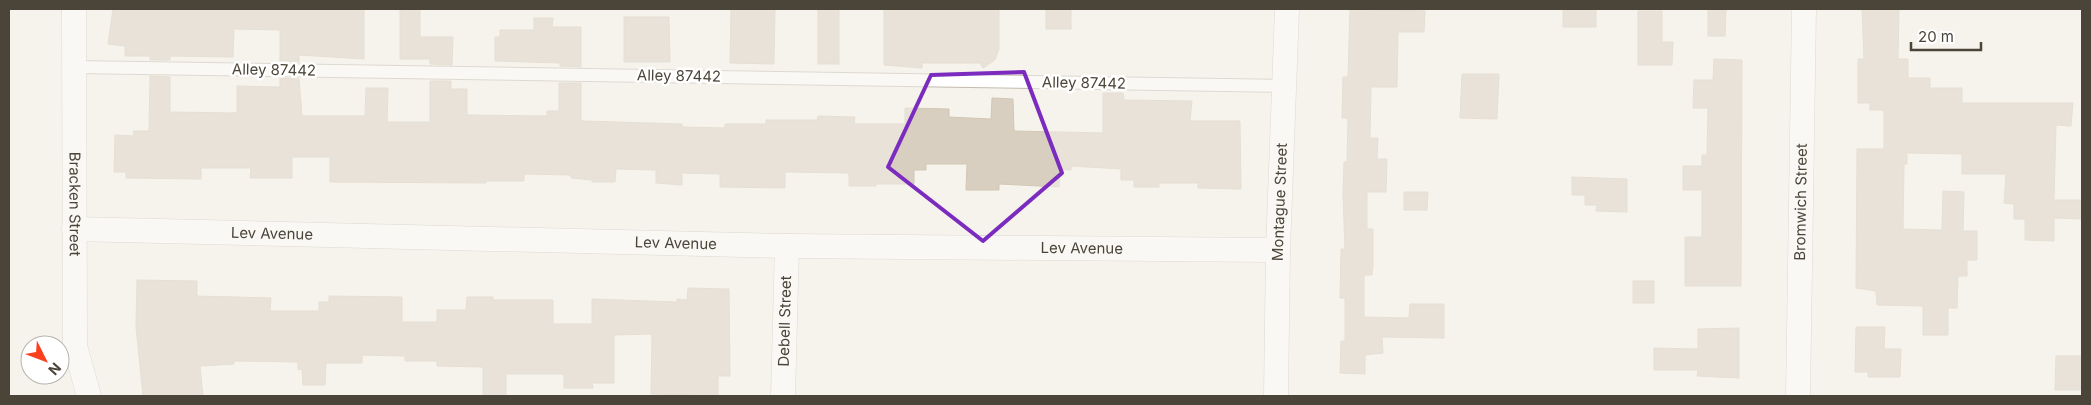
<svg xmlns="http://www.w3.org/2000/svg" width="2091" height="405" viewBox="0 0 2091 405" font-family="Inter,sans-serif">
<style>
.building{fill:#d8cfc1;stroke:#d3c7b4}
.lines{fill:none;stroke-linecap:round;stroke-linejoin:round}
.lane-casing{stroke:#c2bbae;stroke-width:14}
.street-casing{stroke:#c2bbae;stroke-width:25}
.lane{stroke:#fff;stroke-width:12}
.street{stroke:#fff;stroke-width:24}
.marked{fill:none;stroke:#7b2cbf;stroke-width:4;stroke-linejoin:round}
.labels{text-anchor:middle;stroke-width:5;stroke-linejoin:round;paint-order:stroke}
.street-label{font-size:15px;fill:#4b4439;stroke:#fff}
</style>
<rect width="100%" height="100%" fill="#f6f3ec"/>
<g class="building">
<polygon points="113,9 364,9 364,59 299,55 299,62 280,62 280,30 234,29 233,57 170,56 170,60 150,60 150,56 125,56 125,46 108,44"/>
<polygon points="400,9 420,9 420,37 453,37 452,65 430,64 430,59 400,59"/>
<polygon points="731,9 775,9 774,64 730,63"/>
<rect x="818" y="9" width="21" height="55"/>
<polygon points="884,9 999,9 999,49 995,60 983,68 980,63 922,63 922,68 884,65"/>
<rect x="1046" y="9" width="25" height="20"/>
<polygon points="1350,9 1425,11 1424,32 1398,32 1397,87 1371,87 1370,138 1378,138 1377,159 1387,159 1386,192 1367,192 1367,229 1373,229 1373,264 1372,275 1364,275 1364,317 1409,318 1410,304 1444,304 1444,338 1382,337 1383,353 1365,355 1365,374 1340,373 1341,341 1345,341 1345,298 1340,298 1341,249 1345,249 1343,194 1344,162 1347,162 1348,118 1342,118 1343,77 1348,77"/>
<rect x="1563" y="9" width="33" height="18"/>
<polygon points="1708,9 1726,9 1725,36 1708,36"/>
<polygon points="1862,9 1899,9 1898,59 1908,59 1908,78 1930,78 1930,88 1962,88 1962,103 2073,103 2071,126 2056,125 2054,200 2082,200 2082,219 2054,218 2054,241 2025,240 2025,219 2014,219 2014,204 2004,203 2006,174 1962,174 1962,154 1907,153 1907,164 1904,164 1903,229 1942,230 1943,191 1964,192 1963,231 1977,231 1977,260 1967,260 1967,276 1958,276 1957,308 1948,308 1948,335 1923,335 1923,306 1877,305 1876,291 1856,288 1857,149 1884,149 1884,110 1870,110 1870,103 1858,103 1858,59 1864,59"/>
<polygon points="1638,11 1662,11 1662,42 1673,42 1672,65 1638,65"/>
<polygon points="624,17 669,17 670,62 624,62"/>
<polygon points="534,18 553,18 552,27 581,27 581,67 560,66 560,63 495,61 495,37 500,37 500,30 534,30"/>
<polygon points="1714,59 1742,60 1741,286 1685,286 1685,237 1702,237 1702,190 1683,190 1683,166 1702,166 1702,155 1707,155 1708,108 1693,108 1694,80 1713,80"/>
<polygon points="1462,74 1499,74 1497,119 1460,118"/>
<polygon points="150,76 170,77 170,112 237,113 237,86 280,87 280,78 299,79 302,116 365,116 366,88 388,88 387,122 430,122 430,81 451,81 451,89 467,89 467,115 547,116 547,111 559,111 559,83 581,83 581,120 584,121 682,124 682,127 725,128 725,124 766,124 766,120 817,120 818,116 855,117 854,124 905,124 905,108 949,109 949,117 991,119 992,98 1013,99 1014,131 1103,133 1103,93 1123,93 1124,100 1192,101 1190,121 1240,121 1241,189 1198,188 1198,183 1159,183 1159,187 1134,187 1134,180 1121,180 1121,169 1071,166 1071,170 1060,169 1059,187 999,184 999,190 966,190 967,164 926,164 926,170 914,170 914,184 876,184 876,186 849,186 849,173 785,172 785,188 720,187 720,174 682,173 682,185 656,183 656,170 616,169 615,182 592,182 592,180 571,178 571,175 524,174 524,181 486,181 486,183 330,182 330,157 292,157 292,178 250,178 251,168 201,168 201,179 126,178 126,172 114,172 115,135 134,136 133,131 149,131"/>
<polygon points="1572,177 1627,179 1627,212 1596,211 1597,205 1585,205 1585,195 1572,195"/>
<polygon points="1404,192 1428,192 1427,210 1404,210"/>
<polygon points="137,280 197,281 197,296 271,298 270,311 319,311 319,302 329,302 329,296 402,297 402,322 437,322 437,310 466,310 467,297 493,297 493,300 553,300 553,324 592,324 592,299 677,302 677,299 687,300 688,288 729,289 730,376 718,376 718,396 651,394 652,334 614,335 614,383 592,383 593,388 564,388 564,374 506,374 506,396 483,396 483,367 437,366 437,361 405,361 405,356 362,355 362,363 326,363 325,385 303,385 302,369 298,370 298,362 234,361 234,364 200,366 203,396 143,396 136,327"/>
<rect x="1633" y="281" width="21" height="22"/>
<polygon points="1856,327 1885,327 1884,349 1901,349 1900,377 1868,377 1868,372 1855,372"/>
<polygon points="1739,328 1739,378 1697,376 1698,370 1654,370 1654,348 1698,349 1698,329"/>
<polygon points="2056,356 2082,356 2082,390 2055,390"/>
</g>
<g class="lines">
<defs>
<polyline id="lane" points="74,67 1284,86"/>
<g id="street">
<path id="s1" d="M74,9L75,346L89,396"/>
<path id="s2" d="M74,229L787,246L1278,250"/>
<path id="s3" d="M783,396L787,246"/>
<path id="s4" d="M1276,396L1278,250L1287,9"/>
<path id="s5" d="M1798,396L1804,9"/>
</g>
</defs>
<use href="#lane" class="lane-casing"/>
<use href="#street" class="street-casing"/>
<use href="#lane" class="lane"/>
<use href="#street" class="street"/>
</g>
<path d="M0 0H2091V405H0ZM1024,72L1062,173L983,241L888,167L931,75Z" fill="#f6f3ec" fill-opacity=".55" fill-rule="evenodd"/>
<path class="marked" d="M1024,72L1062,173L983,241L888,167L931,75Z"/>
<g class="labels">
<g class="street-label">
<text transform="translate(274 70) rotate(1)" y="5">Alley 87442</text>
<text transform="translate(679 76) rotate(1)" y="5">Alley 87442</text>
<text transform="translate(1084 83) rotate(1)" y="5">Alley 87442</text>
<text dy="5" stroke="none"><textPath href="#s4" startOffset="194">Montague Street</textPath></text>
<text dy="5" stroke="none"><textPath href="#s5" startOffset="194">Bromwich Street</textPath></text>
<text dy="5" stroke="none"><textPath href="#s1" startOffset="195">Bracken Street</textPath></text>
<text dy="5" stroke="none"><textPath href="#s2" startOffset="198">Lev Avenue</textPath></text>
<text dy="5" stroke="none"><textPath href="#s2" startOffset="602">Lev Avenue</textPath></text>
<text dy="5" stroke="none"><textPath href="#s2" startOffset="1008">Lev Avenue</textPath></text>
<text dy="5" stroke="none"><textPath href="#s3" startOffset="75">Debell Street</textPath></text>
</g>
</g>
<rect width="2091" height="405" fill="none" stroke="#4b4439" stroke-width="20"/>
<g transform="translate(45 360) rotate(132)"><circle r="24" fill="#ffffff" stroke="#b7b4b0"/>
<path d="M0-4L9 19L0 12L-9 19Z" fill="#fc3f1d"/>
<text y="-8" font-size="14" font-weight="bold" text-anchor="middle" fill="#4b4439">N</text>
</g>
<path d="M1911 42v8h70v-8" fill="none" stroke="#4b4439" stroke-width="2.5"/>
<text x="1918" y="42" font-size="15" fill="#4b4439" stroke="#ffffff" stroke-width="4" paint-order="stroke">20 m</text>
</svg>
